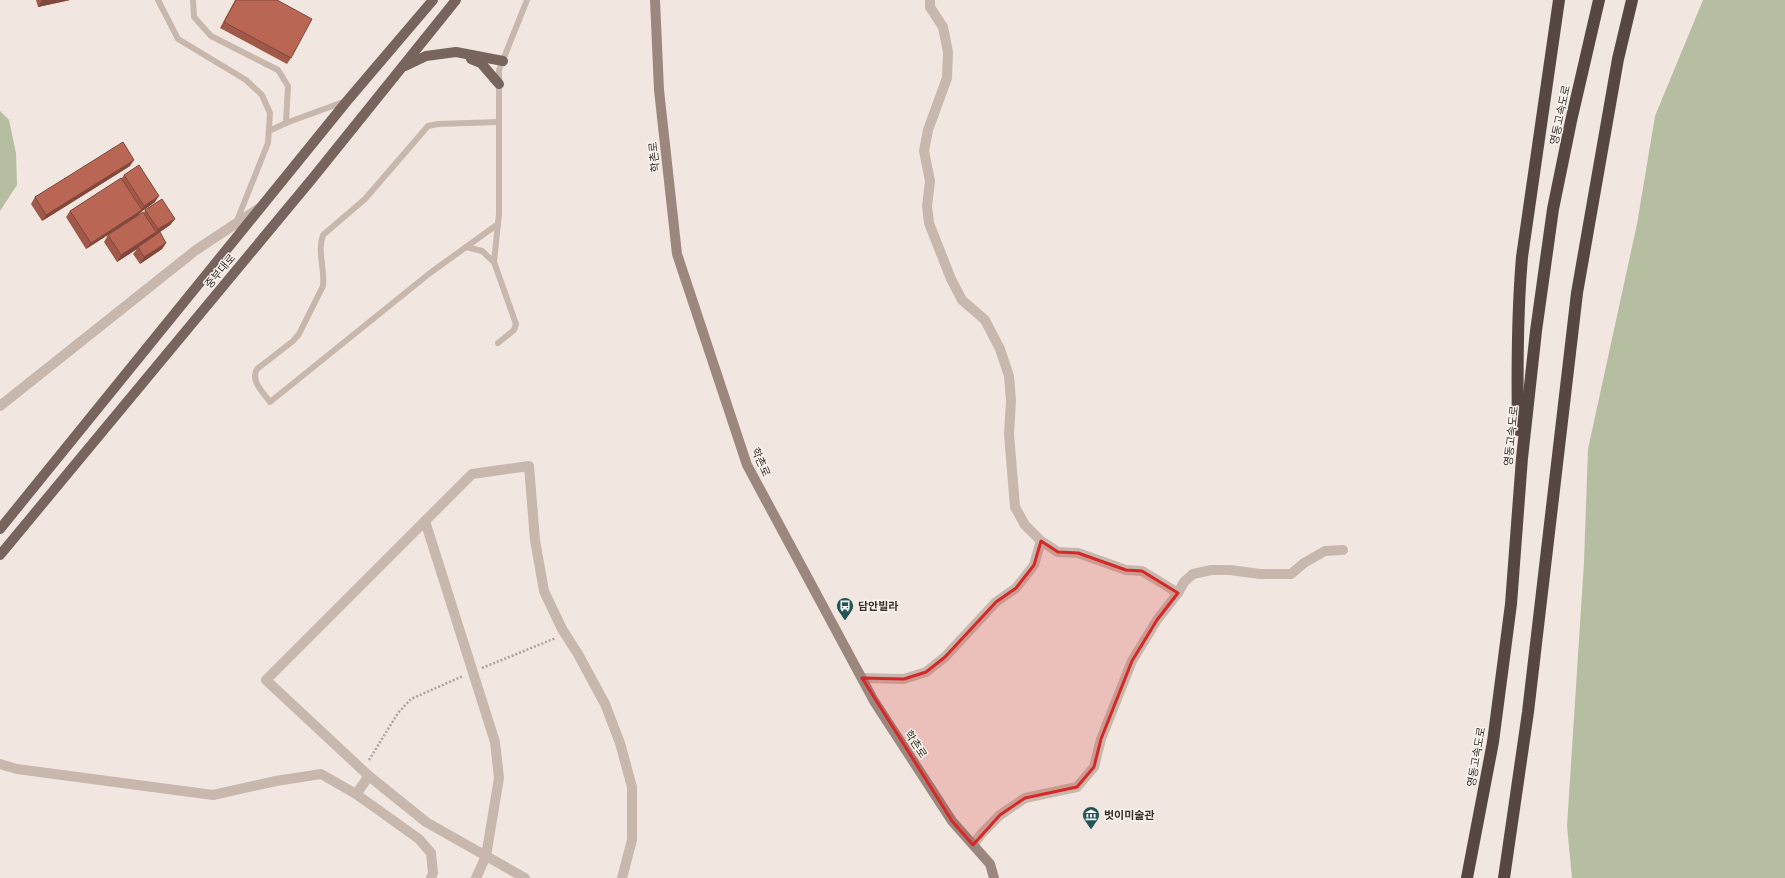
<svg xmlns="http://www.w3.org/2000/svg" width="1785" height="878" viewBox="0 0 1785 878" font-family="Barlow,'Noto Sans KR',sans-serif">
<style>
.green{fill:#b6bea1}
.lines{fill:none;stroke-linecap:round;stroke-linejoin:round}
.path{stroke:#b4a197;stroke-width:2.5;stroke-dasharray:2 2;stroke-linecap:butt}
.lane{stroke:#c8b7ac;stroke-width:6}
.street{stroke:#c8b7ac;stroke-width:10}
.secondary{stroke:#9b877e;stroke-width:10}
.primary{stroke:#77645d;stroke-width:10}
.highway{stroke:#574743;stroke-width:12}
.wall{fill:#a05848}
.shaded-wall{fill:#82473b}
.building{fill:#ba6654;stroke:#82473b}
.marked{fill:#d62828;fill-opacity:0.2;stroke:#d62828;stroke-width:3;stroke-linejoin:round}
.labels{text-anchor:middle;stroke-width:3;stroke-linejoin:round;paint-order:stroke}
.street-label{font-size:11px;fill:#372e2b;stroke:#f9f2ec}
.poi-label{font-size:11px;font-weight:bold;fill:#372e2b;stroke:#f9f2ec;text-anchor:start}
</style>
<rect width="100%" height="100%" fill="#f1e7e0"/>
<g class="green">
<polygon points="1703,0 1785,0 1785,878 1572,878 1567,826 1584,562 1588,449 1637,224 1655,116"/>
<polygon points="0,111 9,120 16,153 17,185 0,211"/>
</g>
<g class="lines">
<g class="path">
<polyline points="482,668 556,638"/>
<polyline points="369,760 398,713 411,699 463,676"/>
</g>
<g class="lane">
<polyline points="158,0 178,39 246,80 262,95 270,113 268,143 236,223"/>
<polyline points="193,0 194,17 211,36 278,70 288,86 286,123"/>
<polyline points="269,131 286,123 346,101"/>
<path d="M498,224L430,273L270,402C263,392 250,381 257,369L293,341L299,334L323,286C325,269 317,251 323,235L365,199L428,126L438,124L499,122"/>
<polyline points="466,247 482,251 494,262"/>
<polyline points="498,343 514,330 516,324 494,262 499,214 499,70 527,0"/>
</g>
<g class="street">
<polyline points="930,0 930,7 943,27 948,52 947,78 928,130 924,151 930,181 927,206 929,223 951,279 962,300 985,320 1000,349 1009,376 1011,401 1009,434 1015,507 1025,525 1041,541 1058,552 1078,553 1126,570 1142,571 1178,593"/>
<polyline points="0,406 196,250 258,209"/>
<polyline points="425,521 495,742 499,778 486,856 476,878"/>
<polyline points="862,678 904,679 926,672 945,657 996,602 1016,588 1034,565 1041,541"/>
<polyline points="0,764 17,769 213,795 276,781 321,774 356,794 419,839 431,853 433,873 431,878"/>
<polyline points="356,794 369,776"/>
<polyline points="973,845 982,833 1000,815 1025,798 1077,787 1094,767 1101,739 1132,661 1157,620 1178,593 1184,582 1193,574 1211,570 1230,570 1260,574 1291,574 1304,563 1325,551 1343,550"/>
<polyline points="525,878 426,822 369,776 266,680 472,474 529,466 535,540 544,591 562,629 578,654 605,704 620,743 632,787 632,840 622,878"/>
</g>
<polyline class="secondary" points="655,0 659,90 677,254 747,465 874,701 952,821 990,864 994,878"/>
<g class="primary">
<polyline points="471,59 481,63 499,84"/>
<polyline points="405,66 426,56 456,52 503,61"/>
<polyline points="0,529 347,101 433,0"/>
<polyline points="0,555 312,179 456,0"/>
</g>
<g class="highway">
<path d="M1518,430C1517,372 1517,315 1522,257L1559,0"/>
<polyline points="1467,878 1493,742 1511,604 1522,458 1536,331 1553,209 1571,121 1599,0"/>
<polyline points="1504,878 1528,712 1577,293 1618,59 1632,0"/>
</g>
</g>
<g class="wall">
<polygon points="36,0 70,0 38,7"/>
<polygon points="235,0 277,0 291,58 287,64 220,28"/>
<polygon points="130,166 42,221 31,204 35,197"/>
<polygon points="124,175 155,202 141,212 138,216 144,213 145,210 175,219 170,225 153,237 166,243 162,249 140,264 133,254 137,249 117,262 104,242 108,235 86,249 66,217 70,211 122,178"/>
</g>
<g class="shaded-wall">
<polygon points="42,0 70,0 38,7"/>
<polygon points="134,160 130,166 42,221 46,215"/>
<polygon points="159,196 155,202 141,212 137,216 86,249 91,243 141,210 144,206"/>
<polygon points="175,219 170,225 154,236 158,229"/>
<polygon points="156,232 152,239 138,247 137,249 117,262 121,255"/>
<polygon points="166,243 162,249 140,264 144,257"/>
</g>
<g class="building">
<polygon points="236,0 277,0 312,19 291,58 224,22"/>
<polygon points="123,142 134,160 46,215 35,197"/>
<polygon points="139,165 159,196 144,206 124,175"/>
<polygon points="121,178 142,210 91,243 70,211"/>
<polygon points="162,199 175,219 158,229 145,210"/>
<polygon points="143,212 156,232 121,255 108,235"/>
<polygon points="160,232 166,243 144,257 138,247"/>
</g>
<path class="marked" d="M1041,541L1058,552L1078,553L1126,570L1142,571L1178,593L1157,620L1132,661L1101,739L1094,767L1077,787L1025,798L1000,815L973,845L952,821L862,678L904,679L926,672L945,657L996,602L1016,588L1034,565Z"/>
<defs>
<symbol id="bus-pin" viewBox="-11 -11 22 30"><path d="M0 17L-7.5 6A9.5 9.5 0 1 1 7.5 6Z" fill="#245454" stroke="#f9f2ec"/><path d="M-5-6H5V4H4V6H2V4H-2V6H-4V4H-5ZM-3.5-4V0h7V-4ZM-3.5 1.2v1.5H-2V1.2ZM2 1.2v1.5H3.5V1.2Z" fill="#fff"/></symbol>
<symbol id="museum-pin" viewBox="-11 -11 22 30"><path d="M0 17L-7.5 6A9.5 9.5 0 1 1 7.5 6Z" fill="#245454" stroke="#f9f2ec"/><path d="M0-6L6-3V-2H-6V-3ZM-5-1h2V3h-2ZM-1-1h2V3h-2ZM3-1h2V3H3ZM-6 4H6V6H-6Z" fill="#fff"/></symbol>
</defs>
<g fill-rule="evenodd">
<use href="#bus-pin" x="835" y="596" width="20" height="27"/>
<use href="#museum-pin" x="1081" y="805" width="20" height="27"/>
</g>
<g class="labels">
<g class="street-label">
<text transform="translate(1560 115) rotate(-78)" y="4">영동고속도로</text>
<text transform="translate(654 157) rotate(-96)" y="4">학촌로</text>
<text transform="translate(220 271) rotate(-50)" y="4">중부대로</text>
<text transform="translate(1511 436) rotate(-84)" y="4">영동고속도로</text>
<text transform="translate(761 462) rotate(66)" y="4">학촌로</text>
<text transform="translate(916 744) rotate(57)" y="4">학촌로</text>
<text transform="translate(1476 757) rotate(-80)" y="4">영동고속도로</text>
</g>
<g class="poi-label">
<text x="858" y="610">담안빌라</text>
<text x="1104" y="819">벗이미술관</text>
</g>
</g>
</svg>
